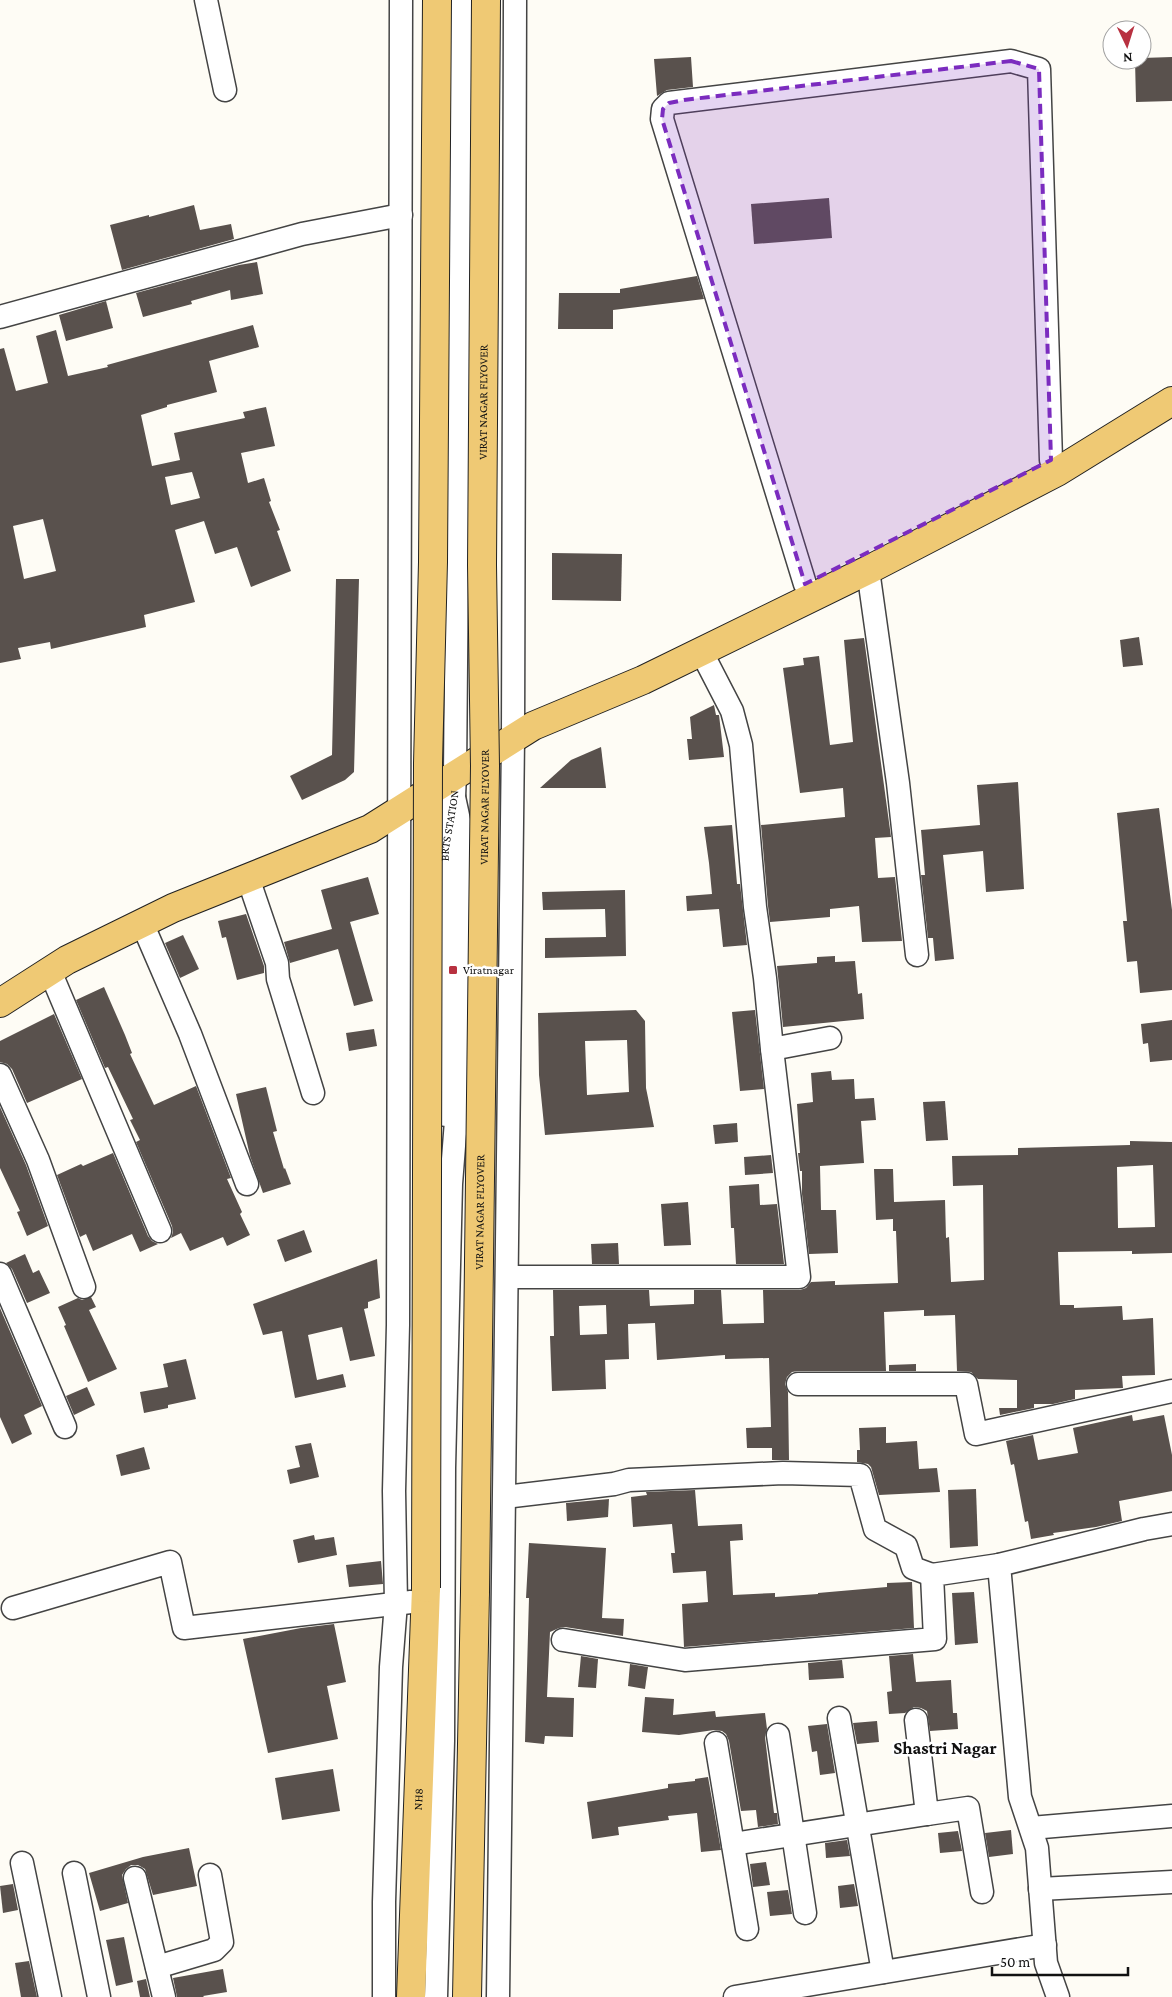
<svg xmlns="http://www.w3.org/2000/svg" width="1172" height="1997" viewBox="0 0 1172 1997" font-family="'Crimson Pro',serif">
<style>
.building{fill:#59514d;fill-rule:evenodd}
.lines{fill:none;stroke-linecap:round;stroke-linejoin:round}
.minor-casing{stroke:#444;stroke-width:25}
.major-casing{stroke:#222;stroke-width:30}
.minor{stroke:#fff;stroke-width:22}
.major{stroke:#efc974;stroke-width:28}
.major-bridge-casing{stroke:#222;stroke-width:30;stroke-linecap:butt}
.major-bridge{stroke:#efc974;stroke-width:28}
.marked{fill:#7b2cbf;fill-opacity:0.2;stroke:#7b2cbf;stroke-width:4;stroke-dasharray:10 6;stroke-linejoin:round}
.poi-dot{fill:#b83140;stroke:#fff;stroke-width:2}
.labels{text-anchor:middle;stroke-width:5;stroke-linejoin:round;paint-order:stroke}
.street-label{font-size:12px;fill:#111;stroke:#fff}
.poi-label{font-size:12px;fill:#111;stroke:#fff;text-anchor:start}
.district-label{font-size:18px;font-weight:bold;fill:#111;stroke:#fff}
</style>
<rect width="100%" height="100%" fill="#fefcf5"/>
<g class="building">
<polygon points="691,57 693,87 667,90 657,96 654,59"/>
<polygon points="1172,57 1172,101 1136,102 1135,60 1142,60 1142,58"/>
<polygon points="829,198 832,238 754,244 751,204"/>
<polygon points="194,205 200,230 231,224 234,239 122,270 110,225 149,215 149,217"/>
<polygon points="257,262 263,294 231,300 230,290 191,301 192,304 143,317 136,293 239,265"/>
<polygon points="697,276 704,299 613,310 613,329 558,329 559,293 620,293 620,289"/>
<polygon points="106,301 113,328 66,341 59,315"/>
<path d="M253,325L259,347L209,361L217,392L167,405V407L141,415L152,466L180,460L174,433L245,418L243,412L266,407L275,446L241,453L248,483L264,478L271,501L269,502L280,530L277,531L291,571L251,587L237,547L215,554L204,521L178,529L175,530L195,602L144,615L146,627L51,649L50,642L18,648L21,659L0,663V349L4,348L16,391L48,383L36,336L56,330L68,376L108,367L107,365ZM192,472L200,498L171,505L165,477ZM43,519L56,571L24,579L13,526Z"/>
<polygon points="552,553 622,554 621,601 552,600"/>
<polygon points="336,579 359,579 354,772 345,780 302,800 290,776 332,755"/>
<polygon points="1139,637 1143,665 1123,667 1120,640"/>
<polygon points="864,638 891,837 875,838 878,878 895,877 902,941 862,942 859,906 830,909 830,917 770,922 768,906 761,825 845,817 843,788 800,793 783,668 804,665 803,658 819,656 830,745 853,742 844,640"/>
<polygon points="714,705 716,715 719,715 724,757 689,760 687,739 692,739 690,717"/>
<polygon points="601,747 606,788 540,788 571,760"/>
<polygon points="1018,782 1024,889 986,892 983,851 943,855 954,959 935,961 933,938 928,938 921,875 925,875 921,830 980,825 977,785"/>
<polygon points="1159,808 1172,910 1172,990 1140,993 1137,961 1127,962 1123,921 1127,921 1117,813"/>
<polygon points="732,825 737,884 740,884 747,945 723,947 719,909 687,911 686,896 712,894 709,863 704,827"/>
<polygon points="368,877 379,914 350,922 373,1001 354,1006 338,949 290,963 284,942 332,929 321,890"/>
<polygon points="625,890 626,956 545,958 545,938 606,937 605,909 543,910 542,892"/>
<polygon points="246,914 264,966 264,973 237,980 226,937 222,938 218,921"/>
<polygon points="183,935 199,969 180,978 165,943"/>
<polygon points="835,956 835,962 855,961 858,994 862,993 864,1019 783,1027 777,966 817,963 817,957"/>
<polygon points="104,987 125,1035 132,1053 130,1054 154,1105 196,1086 231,1178 227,1179 242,1212 240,1214 250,1235 227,1246 223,1237 190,1251 181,1233 171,1238 173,1232 172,1226 136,1142 140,1140 130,1120 133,1119 108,1067 105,1068 76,1000"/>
<path d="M636,1010L645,1021L646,1088L654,1127L545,1135L539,1075L538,1013ZM627,1040L629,1092L587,1095L585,1041Z"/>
<polygon points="755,1010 764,1089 740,1091 732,1012"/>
<polygon points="54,1014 82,1079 27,1103 12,1069 7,1064 0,1062 0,1041"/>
<polygon points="1172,1020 1172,1060 1150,1062 1148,1043 1143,1044 1141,1024"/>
<polygon points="374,1029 377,1046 349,1051 346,1033"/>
<polygon points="831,1071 832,1080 854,1079 855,1099 874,1098 876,1120 861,1121 864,1163 820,1166 821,1210 836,1210 838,1253 809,1254 802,1194 802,1171 800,1171 798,1153 800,1153 797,1104 813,1102 811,1073"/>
<polygon points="266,1087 277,1131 273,1132 284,1169 285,1168 291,1184 263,1193 250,1156 236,1094"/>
<polygon points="945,1101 948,1140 926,1141 923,1102"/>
<polygon points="0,1107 26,1165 48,1226 27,1236 17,1212 20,1211 0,1168"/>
<polygon points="737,1123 738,1142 715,1144 713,1125"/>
<path d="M1130,1141L1172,1142V1253L1132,1254V1251L1058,1252L1060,1305H1074V1308L1122,1306L1123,1320L1153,1318L1155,1375L1122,1376L1123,1388L1075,1390V1399L1053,1404H1034V1408L1000,1415L999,1408H1017V1380L978,1379L971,1372L957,1371L955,1315L924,1316V1310L884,1312L886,1371H798L792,1372L787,1377L785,1384L788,1392L789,1460H772V1448H747L746,1428L771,1427L769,1358L725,1359V1355L657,1360L655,1323L628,1324L629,1359L605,1360L606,1389L552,1391L550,1336H554L553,1290H649L650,1306L694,1304V1290H721L723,1324L764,1323L763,1290H800L806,1288L811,1282L835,1281V1285L898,1283L896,1231H893V1219L876,1220L874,1169H893L894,1202L945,1200L946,1238L949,1237L951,1282L984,1280L983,1185L953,1186L952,1156L1018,1155V1148L1130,1145ZM1153,1165L1155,1227L1118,1228L1117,1167ZM606,1305L607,1334L580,1335L579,1306Z"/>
<polygon points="113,1153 148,1236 152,1241 158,1244 140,1252 132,1234 93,1251 86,1234 80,1237 57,1175 81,1164 83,1166"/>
<polygon points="771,1155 773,1173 745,1175 744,1157"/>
<polygon points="759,1184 760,1205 777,1204 784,1264 736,1264 734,1228 731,1228 729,1186"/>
<polygon points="688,1202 691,1245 664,1246 661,1204"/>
<polygon points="304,1230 312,1252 285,1262 277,1240"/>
<polygon points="618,1243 619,1264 592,1264 591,1244"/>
<polygon points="25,1254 33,1273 39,1270 50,1293 27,1303 12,1269 6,1263"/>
<polygon points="377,1259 380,1298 368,1302 368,1308 364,1309 375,1356 350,1361 342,1327 308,1335 317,1380 343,1374 346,1387 295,1398 282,1331 263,1335 253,1304"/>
<polygon points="91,1297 96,1307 89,1310 117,1369 88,1382 64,1326 66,1325 58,1307 78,1298 82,1300"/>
<polygon points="0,1308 42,1406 24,1415 32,1434 12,1444 0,1417"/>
<polygon points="186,1359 196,1399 168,1405 168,1408 144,1413 140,1392 168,1387 163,1364"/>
<polygon points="916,1364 916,1371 889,1371 889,1365"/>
<polygon points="87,1387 95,1405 74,1415 66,1396"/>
<polygon points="1132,1415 1133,1421 1164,1415 1172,1455 1172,1491 1119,1501 1122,1521 1096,1527 1053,1533 1054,1535 1031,1539 1028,1521 1025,1522 1014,1464 1011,1465 1006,1441 1033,1435 1038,1460 1078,1453 1073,1428"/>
<polygon points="886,1427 886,1443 917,1441 919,1469 937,1468 940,1492 879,1495 871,1467 868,1464 857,1462 857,1450 860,1450 859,1428"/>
<polygon points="311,1443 319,1477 290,1484 287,1470 300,1467 295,1446"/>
<polygon points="144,1447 150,1469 121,1476 116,1455"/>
<polygon points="976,1489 978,1546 950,1548 948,1490"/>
<polygon points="695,1490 698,1526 742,1524 743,1540 730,1541 733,1595 775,1593 775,1597 818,1594 818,1593 887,1587 887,1583 912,1582 914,1628 684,1647 682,1604 708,1602 706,1571 673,1573 671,1553 675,1553 672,1524 633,1527 631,1497 647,1495 646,1492"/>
<polygon points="609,1499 608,1517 567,1521 566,1503"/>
<polygon points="314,1535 315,1540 334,1537 337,1555 298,1563 293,1540"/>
<polygon points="529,1543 606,1548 602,1618 624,1619 623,1636 565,1627 559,1628 550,1632 547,1697 574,1698 573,1737 545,1736 544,1744 525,1742 529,1598 526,1598"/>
<polygon points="381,1561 383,1584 349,1587 346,1565"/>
<polygon points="974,1592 978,1643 955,1645 952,1593"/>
<polygon points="334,1624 346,1682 327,1686 338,1739 268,1753 243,1639 301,1628"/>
<polygon points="913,1654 916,1682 951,1680 953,1713 957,1713 958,1729 930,1731 927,1711 921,1708 914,1707 905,1713 889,1714 887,1692 892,1691 889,1656"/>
<polygon points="581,1656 598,1659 596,1688 578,1687"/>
<polygon points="842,1660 844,1678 809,1680 808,1663"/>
<polygon points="630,1664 648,1667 645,1689 628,1686"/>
<polygon points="645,1697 674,1699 673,1715 715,1711 716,1717 765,1713 767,1729 765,1737 774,1813 777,1813 778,1824 758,1827 756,1810 741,1811 729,1741 726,1734 722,1731 714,1730 679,1735 642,1732"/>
<polygon points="877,1721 879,1742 857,1744 853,1723"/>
<polygon points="827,1724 835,1773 820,1775 817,1751 812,1752 808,1726"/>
<polygon points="333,1769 340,1811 282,1820 275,1778"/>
<polygon points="708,1777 721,1850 701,1852 697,1813 668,1816 669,1820 618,1827 619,1835 592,1839 587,1802 668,1788 668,1784 695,1781 695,1779"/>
<polygon points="1011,1830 1013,1854 989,1857 985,1833"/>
<polygon points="958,1831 962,1851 940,1853 938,1833"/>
<polygon points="847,1840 850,1856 826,1858 825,1843"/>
<polygon points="189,1848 197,1886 153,1895 145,1869 138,1865 131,1865 126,1869 122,1875 128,1903 100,1911 89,1873 143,1857"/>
<polygon points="766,1862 770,1885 753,1887 750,1864"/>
<polygon points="13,1884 18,1910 3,1913 0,1886"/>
<polygon points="854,1884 858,1906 840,1908 838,1886"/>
<polygon points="788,1890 792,1914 770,1916 767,1892"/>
<polygon points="124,1937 133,1982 116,1986 106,1940"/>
<polygon points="29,1961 37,1997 21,1997 15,1963"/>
<polygon points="223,1969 227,1992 203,1996 204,1997 177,1997 173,1978"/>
<polygon points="146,1979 150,1997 140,1997 137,1981"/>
</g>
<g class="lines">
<defs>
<g id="minor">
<polyline points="206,0 225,90"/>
<polyline points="0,317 302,234 401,215"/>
<polyline points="868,570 898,783 917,955"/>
<polyline points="805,584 662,119 663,109 669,103 1011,61 1039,69 1051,460"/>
<polyline points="701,651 732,711 741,745 755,907 765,978 772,1049 830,1038"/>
<polyline points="248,878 277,963 278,979 313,1093"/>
<polyline points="142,923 190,1034 247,1184"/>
<polyline points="50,971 160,1231"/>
<polyline points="0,1075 38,1160 84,1287"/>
<path id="s1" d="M446,1115L441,1057L445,848L454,797L455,774L462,0"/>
<polyline points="0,1274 65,1427"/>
<polyline points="508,1277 799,1277 772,1049"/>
<polyline points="798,1384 966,1384 976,1434 1172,1391"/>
<polyline points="505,1497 614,1484 629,1480 783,1473 860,1475 875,1529 906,1546 913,1568 932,1575"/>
<polyline points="13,1608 170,1562 184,1628 411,1602"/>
<polyline points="563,1640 685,1660 935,1639 932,1575 999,1565"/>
<polyline points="839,1718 883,1972"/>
<polyline points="916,1720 927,1814 968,1808 982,1892"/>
<polyline points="778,1735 805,1913"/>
<polyline points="716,1743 747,1929"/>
<polyline points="1031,1828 1172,1816"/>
<polyline points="733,1844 927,1814"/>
<polyline points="22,1863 50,1997"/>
<polyline points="74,1873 99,1997"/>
<polyline points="135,1878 164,1997"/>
<polyline points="1040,1889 1172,1882"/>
<polyline points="157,1967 214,1950 222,1942 210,1875"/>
<polyline points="384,1997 384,1902 391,1667 396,1603 394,1491 398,1325 401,0"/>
<polyline points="436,1997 443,1741 444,1468 451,1184 461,1058 465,848 454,797"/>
<polyline points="498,1997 513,738 515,0"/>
<polyline points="735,1997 1045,1945"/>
<polyline points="1058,1997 1046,1963 1037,1848 1020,1797 999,1565 1144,1529 1172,1524"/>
</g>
<g id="major">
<polyline points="0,1003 67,960 173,908 370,829 533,726 643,680 868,570 1057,472 1172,401"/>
<path id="s2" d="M411,1997L426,1588"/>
<polyline points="467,1997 475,1592"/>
</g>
</defs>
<use href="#minor" class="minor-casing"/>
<use href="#major" class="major-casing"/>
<use href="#minor" class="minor"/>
<use href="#major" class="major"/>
<defs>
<g id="major-bridge">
<polyline points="426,1588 428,763 433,562 437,0"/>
<path id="s3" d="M475,1592L485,766L482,565L486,0"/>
</g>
</defs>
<use href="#major-bridge" class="major-bridge-casing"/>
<use href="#major-bridge" class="major-bridge"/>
</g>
<path class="marked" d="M1011,61L1039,69L1051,460L805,584L662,119L663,109L669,103L684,100Z"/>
<rect class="poi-dot" x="448" y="965" width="10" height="10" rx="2.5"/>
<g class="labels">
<g class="street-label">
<text dy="4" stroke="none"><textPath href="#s3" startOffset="1190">VIRAT NAGAR FLYOVER</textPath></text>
<text dy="4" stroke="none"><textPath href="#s3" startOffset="785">VIRAT NAGAR FLYOVER</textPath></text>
<text dy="4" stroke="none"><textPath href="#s1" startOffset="290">BRTS STATION</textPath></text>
<text dy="4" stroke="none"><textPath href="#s3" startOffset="380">VIRAT NAGAR FLYOVER</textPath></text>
<text dy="4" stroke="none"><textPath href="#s2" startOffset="198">NH8</textPath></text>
</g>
<g class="poi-label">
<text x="463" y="974">Viratnagar</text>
</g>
<g class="district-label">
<text x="945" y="1754">Shastri Nagar</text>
</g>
</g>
<g transform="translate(1127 45) rotate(176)"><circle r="24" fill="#ffffff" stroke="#a0a0a0"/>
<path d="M0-4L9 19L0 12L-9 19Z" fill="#b83140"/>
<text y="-8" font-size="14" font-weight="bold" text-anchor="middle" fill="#111111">N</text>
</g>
<path d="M992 1967v8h136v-8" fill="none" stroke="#111111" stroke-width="2.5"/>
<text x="1000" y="1967" font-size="15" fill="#111111" stroke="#ffffff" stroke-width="4" paint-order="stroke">50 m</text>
</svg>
